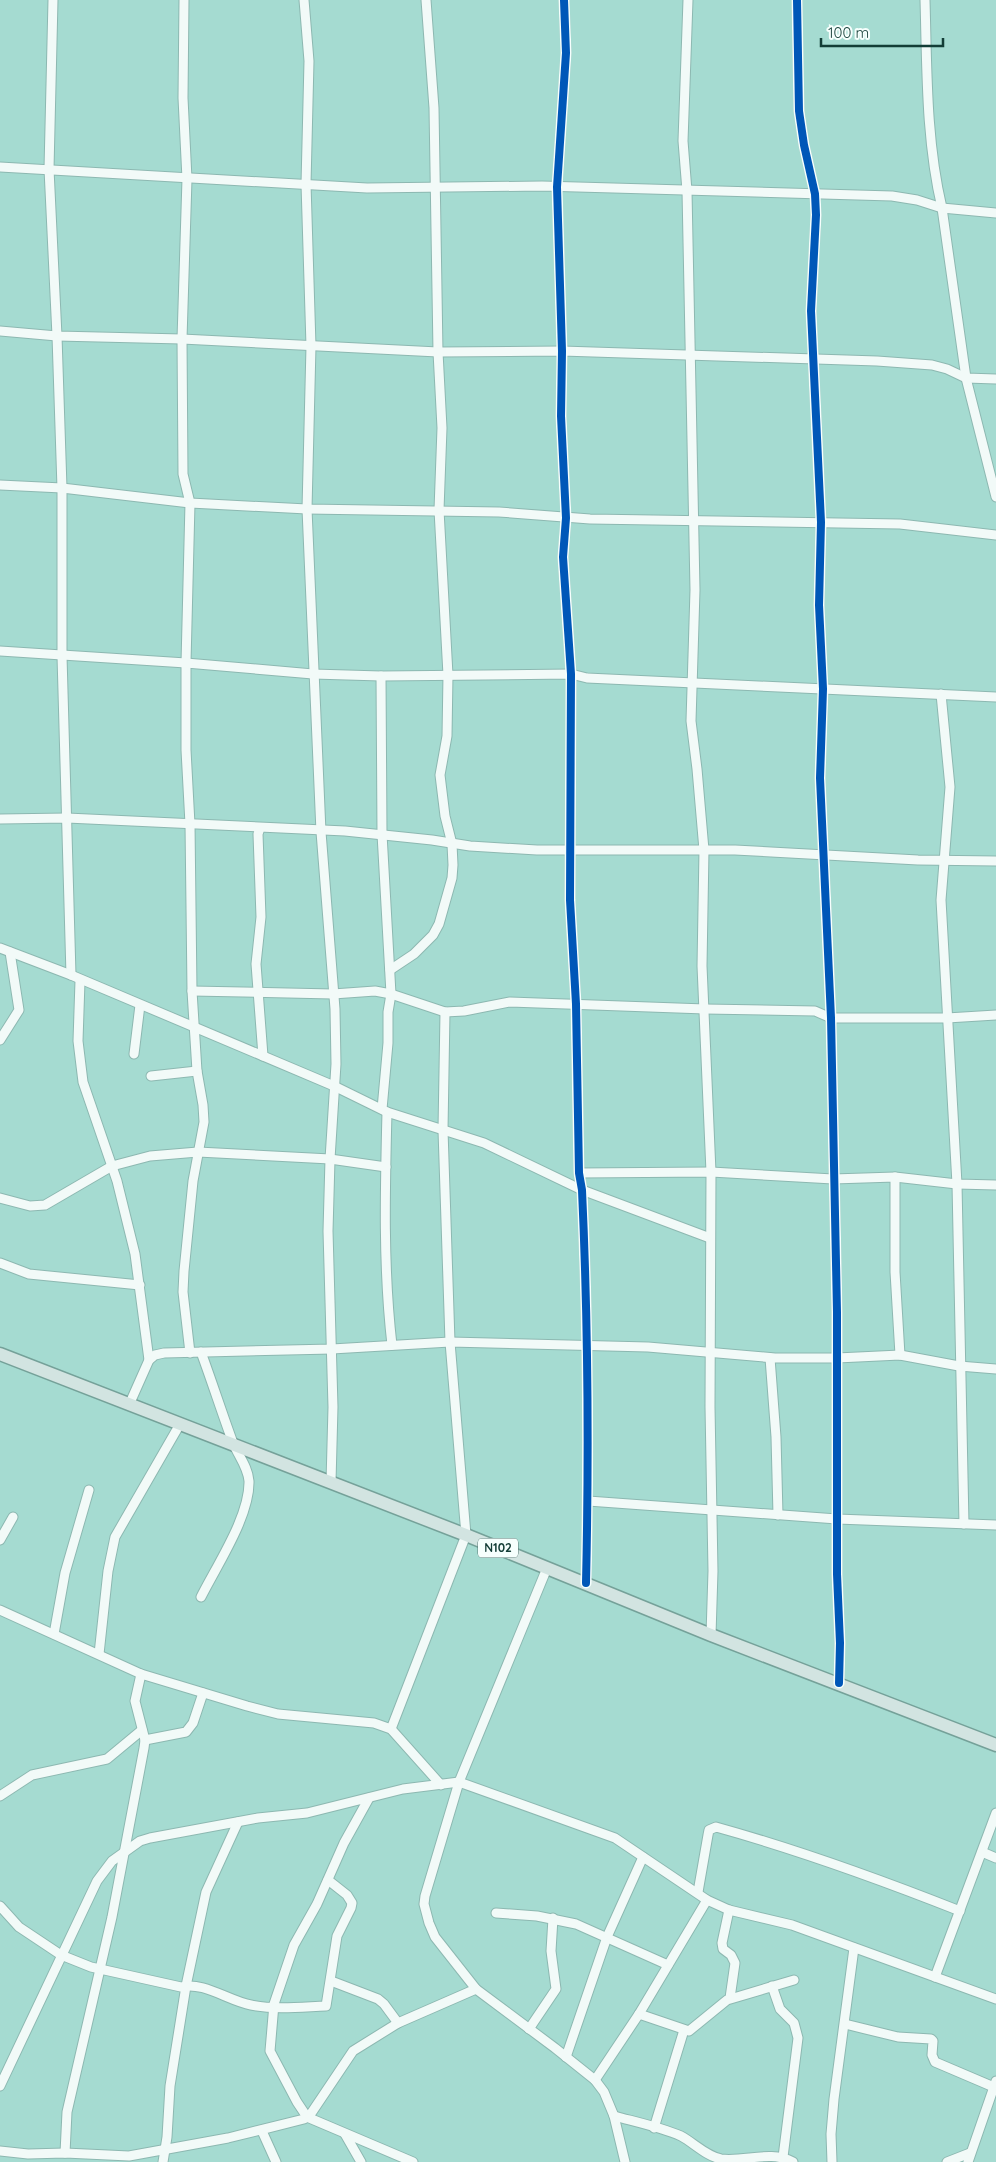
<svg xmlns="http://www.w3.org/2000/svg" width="996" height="2162" viewBox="0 0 996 2162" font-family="Quicksand,sans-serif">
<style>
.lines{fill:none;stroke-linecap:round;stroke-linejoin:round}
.minor-casing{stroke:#8db8b1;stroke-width:11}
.primary-casing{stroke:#75a199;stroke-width:15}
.minor{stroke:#f2faf8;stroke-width:9}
.primary{stroke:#d2e4e1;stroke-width:12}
.cycleway-casing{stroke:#f6fffd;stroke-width:11}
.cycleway{stroke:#0057b8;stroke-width:8}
.labels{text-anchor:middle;stroke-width:4.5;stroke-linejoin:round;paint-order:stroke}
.shield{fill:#f6fffd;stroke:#577772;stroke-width:1}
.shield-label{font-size:12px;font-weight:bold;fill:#133d36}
</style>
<rect width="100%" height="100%" fill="#a5dbd1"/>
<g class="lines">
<defs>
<g id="minor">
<polyline points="53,0 49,169 57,336 62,488 62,656 71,975"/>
<polyline points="184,0 183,98 187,179 182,339 183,474 190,503 186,663 186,750 190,824 192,991 197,1071 203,1105 204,1122 193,1181 184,1271 183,1292 190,1353"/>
<polyline points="304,0 309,61 306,184 311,346 307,509 321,832 335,1009 336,1064 330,1159 328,1231 333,1407 331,1482"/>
<path d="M564,0L566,53L557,187L562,351L561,416L566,518L563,557L571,674L570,900L576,1004L579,1173L582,1190C588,1321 589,1452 586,1583"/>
<polyline points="688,0 683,141 687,191 695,590 691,721 697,769 704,850 702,966 711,1172 710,1407 713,1571 711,1635"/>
<polyline points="797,0 799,111 804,145 815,194 816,215 811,311 821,522 819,605 823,689 820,778 831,1018 837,1312 837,1574 840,1643 839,1683"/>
<path d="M925,0C927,69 926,141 942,208L966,378L996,497"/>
<polyline points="0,167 367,188 542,186 892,196 917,200 942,208 996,213"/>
<polyline points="0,331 57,336 182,339 438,352 562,351 877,361 932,365 947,369 966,378 996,379"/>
<polyline points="0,485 62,488 190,503 307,509 499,512 590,519 900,524 996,535"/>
<polyline points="0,651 186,663 313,674 381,676 571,674 587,678 996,697"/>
<polyline points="381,676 382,834 391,994 388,1012 388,1043 382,1109"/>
<polyline points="941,694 950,787 941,900 957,1184 964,1524"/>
<polyline points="0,819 67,818 345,831 432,840 470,846 537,850 735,850 918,860 996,861"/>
<polyline points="260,828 258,834 261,917 256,964 263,1056"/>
<polyline points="0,948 71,975 334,1086 387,1112 484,1143 582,1190 710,1238"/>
<polyline points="390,970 414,954 433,935 439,924 452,878 453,865 452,844 445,816 440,775 447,736 448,675 439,510 442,428 438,352 434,108 426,0"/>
<polyline points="80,981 78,1041 83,1082 117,1181 135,1254 149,1360"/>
<polyline points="192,991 333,994 375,991 391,994 445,1012 464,1011 510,1002 705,1009 815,1011 831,1018 947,1018 996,1015"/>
<polyline points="0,1040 19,1010 10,952"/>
<polyline points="134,1054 140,1005"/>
<polyline points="151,1076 197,1071"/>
<path d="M387,1112C385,1190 383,1267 392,1345"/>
<polyline points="579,1173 711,1172 833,1179 895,1177 957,1184 996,1185"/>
<polyline points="895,1177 895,1272 900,1355"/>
<polyline points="0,1198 30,1206 45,1205 112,1166 150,1156 198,1152 330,1159 386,1167"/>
<polyline points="0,1263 29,1274 140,1285"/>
<polyline points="770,1358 776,1437 778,1515"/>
<polyline points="129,1405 149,1360 155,1355 164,1353 332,1349 450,1342 648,1347 775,1358 837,1358 900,1355 959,1366 996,1369"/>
<polyline points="588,1501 837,1519 996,1525"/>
<polyline points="0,1540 13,1517"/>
<polyline points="547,1568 459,1782 425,1896 424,1904 429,1923 435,1937 476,1989 555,2048 595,2080 604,2092 614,2116 625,2162"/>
<path d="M201,1597C217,1565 250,1516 249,1481C248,1467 238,1455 233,1443C222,1413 212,1382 201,1352"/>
<polyline points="0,1610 141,1674 247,1706 278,1714 374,1723 391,1729 441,1785"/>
<polyline points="54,1634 65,1573 89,1490"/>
<polyline points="99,1654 108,1571 115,1537 180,1424"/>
<polyline points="391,1729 466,1535 450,1342 443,1130 445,1012"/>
<polyline points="145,1740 186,1732 193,1723 203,1693"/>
<polyline points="0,1796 32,1775 107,1759 142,1730"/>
<polyline points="369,1798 344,1843 317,1904 294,1945 274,2004 270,2051 297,2102 307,2117 413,2162"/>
<polyline points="982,1852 996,1858"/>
<path d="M698,1892L708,1835L709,1830L716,1827C799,1850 879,1879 960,1911"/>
<path d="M0,1906L19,1927L61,1955L91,1967L181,1987C203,1981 229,2001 251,2005C276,2010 301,2007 326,2006L337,1936L351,1908L352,1903L347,1895L328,1880"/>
<polyline points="729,1910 722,1943 723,1949 731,1955 735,1963 730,1998"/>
<polyline points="496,1913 537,1916 576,1924 668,1965"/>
<polyline points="935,1977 996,1813"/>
<polyline points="331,1981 378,1999 384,2004 398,2023"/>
<polyline points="772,1986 780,2009 794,2023 798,2038 783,2157"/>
<polyline points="639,2014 689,2031 727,2000 794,1980"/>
<polyline points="845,2024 898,2037 931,2039 933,2041 932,2055 935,2062 996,2088"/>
<polyline points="529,2029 556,1989 551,1951 553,1918"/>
<polyline points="566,2057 607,1937 643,1857"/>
<polyline points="595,2080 639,2014 707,1900"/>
<polyline points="0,2086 97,1881 112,1861 140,1841 150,1838 258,1818 307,1813 403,1789 459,1782 615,1838 707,1900 729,1910 792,1925 996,1999"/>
<path d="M614,2116C636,2122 660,2127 681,2136C694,2143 706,2156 721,2159C746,2162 770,2150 793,2162"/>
<polyline points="654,2128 684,2030"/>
<polyline points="262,2131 276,2162"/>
<polyline points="345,2134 361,2162"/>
<polyline points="0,2151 28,2154 65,2153 129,2156 228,2138 304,2119 310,2115 353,2051 398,2023 476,1989"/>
<polyline points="65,2153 67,2112 112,1917 144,1748 145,1740 135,1701 141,1674"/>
<polyline points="163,2162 167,2137 170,2086 186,1986 206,1892 238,1822"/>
<polyline points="832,2162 831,2134 834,2099 854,1948"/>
<polyline points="947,2162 970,2153"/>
<polyline points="968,2162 996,2081"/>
</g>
<polyline id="primary" points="0,1354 466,1535 711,1635 996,1745"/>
</defs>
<use href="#minor" class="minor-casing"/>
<use href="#primary" class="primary-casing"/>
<use href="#minor" class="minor"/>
<use href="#primary" class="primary"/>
<defs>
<g id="cycleway">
<path d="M564,0L566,53L557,187L562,351L561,416L566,518L563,557L571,674L570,900L576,1004L579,1173L582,1190C588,1321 589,1452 586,1583"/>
<polyline points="797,0 799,111 804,145 815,194 816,215 811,311 821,522 819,605 823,689 820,778 831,1018 837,1312 837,1574 840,1643 839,1683"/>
</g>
</defs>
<use href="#cycleway" class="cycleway-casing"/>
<use href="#cycleway" class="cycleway"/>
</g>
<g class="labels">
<rect class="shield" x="478" y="1538.5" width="40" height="19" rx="4"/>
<g class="shield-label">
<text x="498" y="1552">N102</text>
</g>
</g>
<path d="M821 38v8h122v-8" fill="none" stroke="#133d36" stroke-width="2.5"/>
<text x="828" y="38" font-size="15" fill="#133d36" stroke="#f6fffd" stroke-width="4" paint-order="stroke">100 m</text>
</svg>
